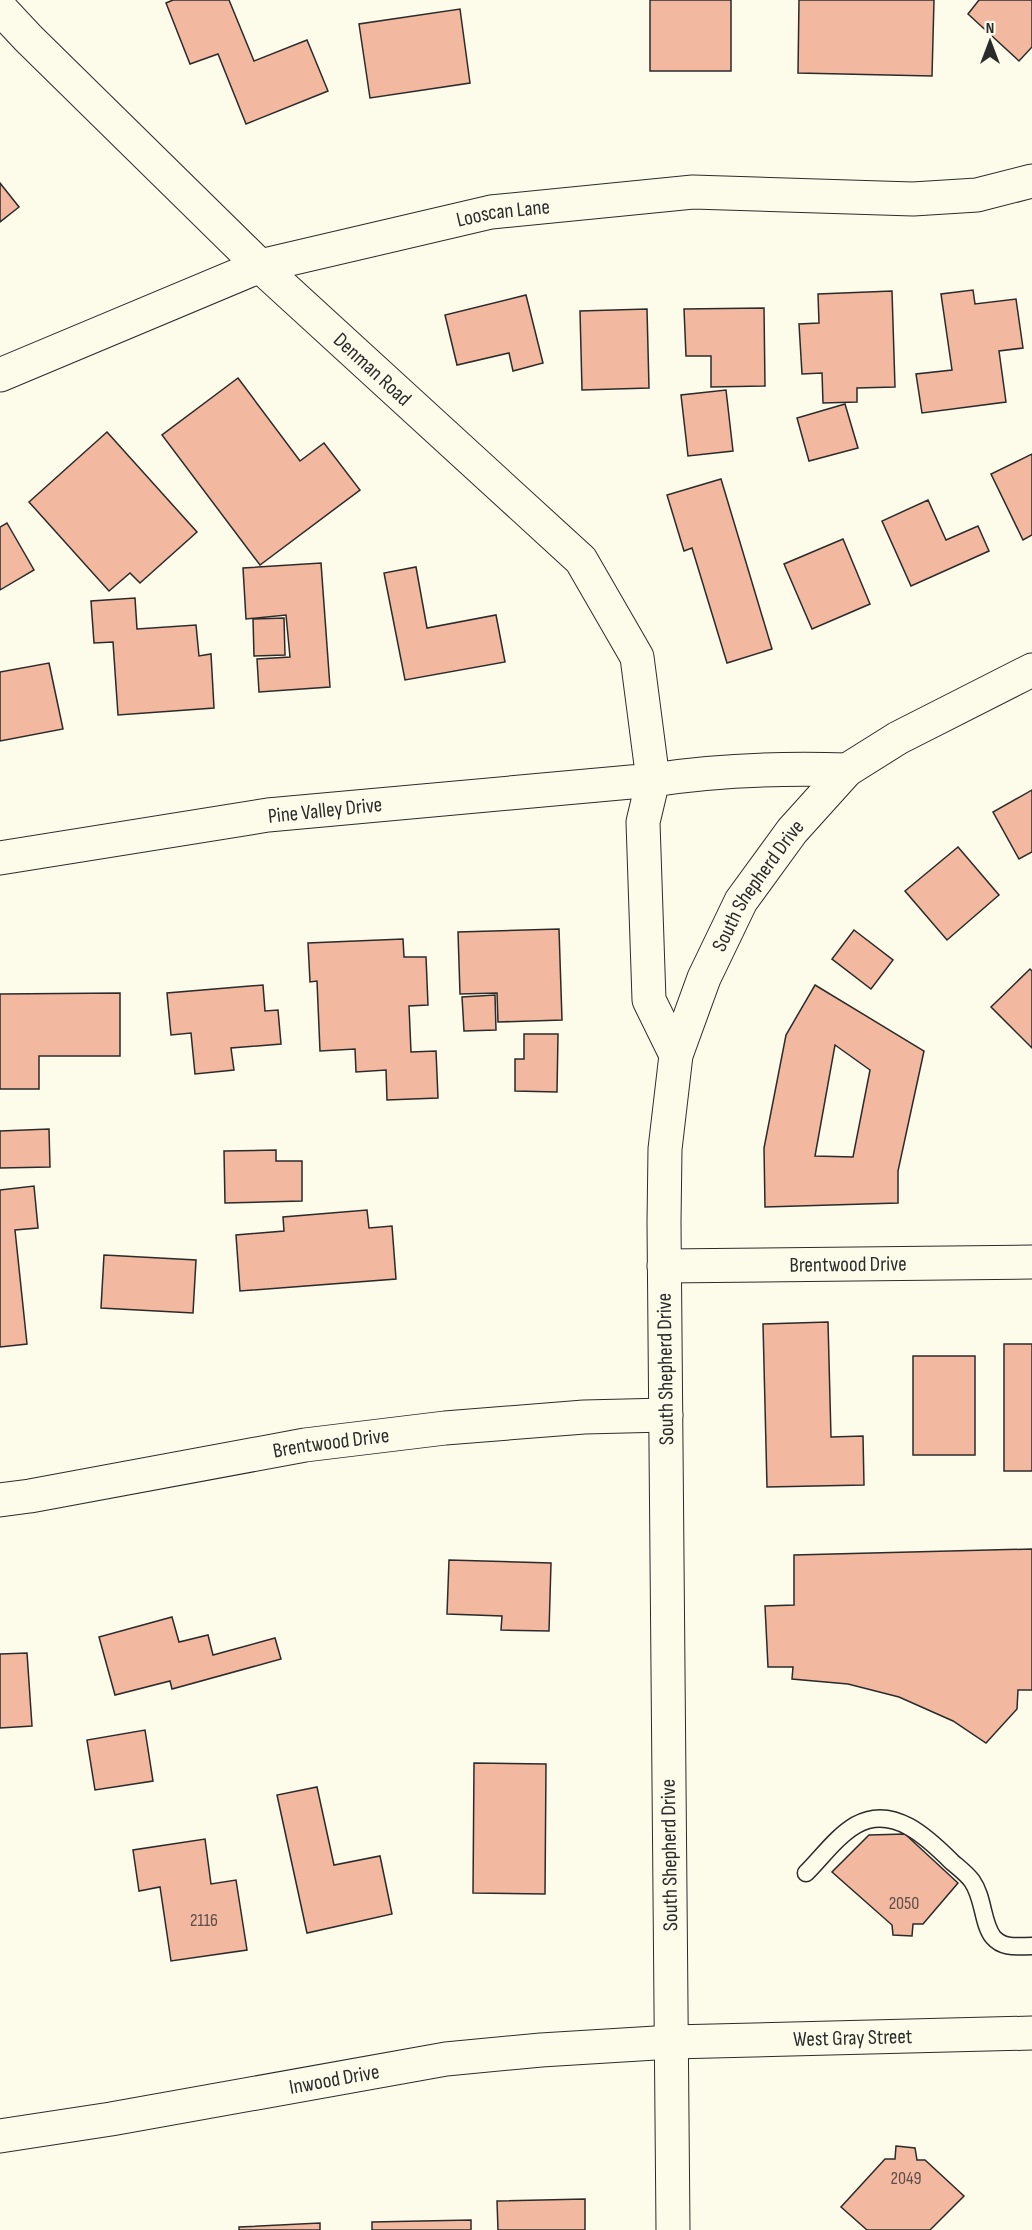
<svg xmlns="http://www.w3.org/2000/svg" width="1032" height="2230" viewBox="0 0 1032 2230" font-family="'Sofia Sans Condensed',sans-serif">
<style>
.building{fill:#f2b8a0;stroke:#2b2b2b;stroke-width:1.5;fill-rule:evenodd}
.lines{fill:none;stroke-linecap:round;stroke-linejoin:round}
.lane-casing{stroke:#2b2b2b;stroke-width:19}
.street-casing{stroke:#2b2b2b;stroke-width:35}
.secondary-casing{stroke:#2b2b2b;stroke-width:35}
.primary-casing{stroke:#2b2b2b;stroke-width:35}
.lane{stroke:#fdfbea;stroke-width:16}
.street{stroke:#fdfbea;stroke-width:33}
.secondary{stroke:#fdfbea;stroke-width:33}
.primary{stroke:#fdfbea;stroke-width:33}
.labels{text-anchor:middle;stroke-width:4.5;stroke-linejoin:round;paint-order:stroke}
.number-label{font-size:18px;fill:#5d4e48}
.street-label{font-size:21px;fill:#2b2b2b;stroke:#fdfbea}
</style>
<rect width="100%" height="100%" fill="#fdfbea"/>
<g class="building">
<polygon points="173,0 229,0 254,61 307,40 328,91 246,124 218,54 190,64 166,3"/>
<rect x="650" y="0" width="81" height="71"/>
<polygon points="799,0 934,0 932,76 798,73"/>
<polygon points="979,0 1032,0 1032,47 1019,61 968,14"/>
<polygon points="460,9 470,83 370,98 359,24"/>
<polygon points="0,183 19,207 0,222"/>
<polygon points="973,290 975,304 1016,299 1023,348 999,351 1006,402 922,413 916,374 952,370 941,294"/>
<polygon points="892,291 895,387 857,388 857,402 823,403 822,373 802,374 799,324 819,323 818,294"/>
<polygon points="526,295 543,363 513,371 509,353 457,365 445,315"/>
<polygon points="764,308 765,386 711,387 711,356 686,356 684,309"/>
<polygon points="647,309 649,388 582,390 580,311"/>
<polygon points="238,378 300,461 324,443 360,490 260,565 162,435"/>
<polygon points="726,390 733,451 688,456 681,395"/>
<polygon points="845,404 858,448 809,461 797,418"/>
<polygon points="107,432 197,532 140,583 130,573 109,591 29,502"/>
<polygon points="1032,454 1032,535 1023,540 991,474"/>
<polygon points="721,479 772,649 727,663 692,548 684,551 667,495"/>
<polygon points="928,500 946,540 978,526 989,551 911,586 882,521"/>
<polygon points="7,523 34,570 0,590 0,527"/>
<polygon points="843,539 870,604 812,629 784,564"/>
<polygon points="321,563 330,687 259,692 257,659 290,657 286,615 246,619 243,568"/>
<polygon points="416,567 427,628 496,615 505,662 405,680 384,573"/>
<polygon points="135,598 137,629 196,625 199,656 211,654 214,708 118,715 113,642 94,643 91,601"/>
<polygon points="284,618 285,655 254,656 253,619"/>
<polygon points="49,663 63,729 0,741 0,672"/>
<polygon points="1032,790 1032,852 1019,859 993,812"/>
<polygon points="958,847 999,895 947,940 905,891"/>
<polygon points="559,929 562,1020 498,1022 497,993 460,994 458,932"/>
<polygon points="854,930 893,960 871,989 832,959"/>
<polygon points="403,939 404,957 426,957 428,1005 409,1006 411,1052 436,1051 438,1098 387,1100 386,1070 356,1072 355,1049 320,1051 317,981 310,982 308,943"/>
<polygon points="1030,969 1032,971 1032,1048 991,1007"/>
<polygon points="263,985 265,1011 278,1010 281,1044 231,1048 234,1070 195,1074 191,1033 171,1035 167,993"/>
<path d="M815,985L924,1051L898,1171V1203L765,1207L764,1148L786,1035ZM835,1045L870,1070L853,1157L815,1156Z"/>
<polygon points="120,993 120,1056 39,1056 39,1089 0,1089 0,994"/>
<polygon points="495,995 496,1030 464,1031 462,997"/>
<polygon points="524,1034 558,1034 557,1092 515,1091 515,1059 524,1059"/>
<polygon points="49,1129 50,1167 0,1168 0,1131"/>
<polygon points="276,1150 276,1161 302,1161 302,1201 225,1203 224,1151"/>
<polygon points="34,1186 38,1228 15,1230 27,1344 0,1347 0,1190"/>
<polygon points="367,1210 369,1228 392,1226 396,1279 240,1291 236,1235 284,1231 283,1217"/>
<polygon points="104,1255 196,1260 193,1313 101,1308"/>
<polygon points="828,1322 831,1437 863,1436 864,1485 767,1487 763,1324"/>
<rect x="1004" y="1344" width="28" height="127"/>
<rect x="913" y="1356" width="62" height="99"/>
<polygon points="1032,1549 1032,1690 1018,1690 1017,1709 986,1743 953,1721 899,1697 848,1684 792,1679 793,1667 768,1667 765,1606 794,1605 794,1555"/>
<polygon points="449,1560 551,1563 549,1631 501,1630 502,1616 447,1614"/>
<polygon points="172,1617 179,1642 208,1635 213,1655 275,1638 281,1659 172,1689 170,1681 115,1695 99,1637"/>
<polygon points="27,1653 32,1726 0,1728 0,1654"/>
<polygon points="145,1730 153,1781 95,1790 87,1740"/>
<polygon points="474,1763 546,1764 545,1894 473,1893"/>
<polygon points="317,1787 334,1865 380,1856 392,1914 307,1933 277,1795"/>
<polygon points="905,1834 958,1883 923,1924 913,1924 912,1936 893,1935 892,1925 832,1872 869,1835"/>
<polygon points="205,1839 211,1884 236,1880 247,1950 171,1961 160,1887 139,1891 133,1850"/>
<polygon points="896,2146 915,2148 917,2160 925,2160 964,2196 930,2230 867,2230 841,2207 885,2159 895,2159"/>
<polygon points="585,2199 585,2230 498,2230 497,2201"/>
<polygon points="471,2220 471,2230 372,2230 372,2222"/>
<polygon points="320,2223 320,2230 239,2230 239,2227"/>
</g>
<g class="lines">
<defs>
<path id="lane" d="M806,1873C822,1857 837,1836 856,1825C893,1804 928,1838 952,1862C959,1868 967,1874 972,1881C984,1898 982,1923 993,1937C1003,1949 1018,1946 1032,1946"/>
<g id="street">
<path id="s1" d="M0,8L28,38L260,266L581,560L637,657L653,780L268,815L0,858"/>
<path id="s2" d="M0,375L260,266L491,212L693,192L913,199L977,195L1032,181"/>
<path id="s3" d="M664,1266L1032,1262"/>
<path id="s4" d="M0,1500L30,1496L305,1445L445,1428L584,1417L666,1415"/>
</g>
<g id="secondary">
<path id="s5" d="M0,2136L111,2119L446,2059L541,2050L672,2042L1032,2033"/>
</g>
<g id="primary">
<path d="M676,1055L649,1000L643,822L653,780C717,770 782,768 847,770"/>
<path id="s6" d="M673,2230L664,1222L665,1149L676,1055L704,978L741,901L792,831L847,770L898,738L1032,670"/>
</g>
</defs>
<use href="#lane" class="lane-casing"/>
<use href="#street" class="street-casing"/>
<use href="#secondary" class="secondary-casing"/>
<use href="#primary" class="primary-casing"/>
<use href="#lane" class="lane"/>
<use href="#street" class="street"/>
<use href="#secondary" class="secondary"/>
<use href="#primary" class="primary"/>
</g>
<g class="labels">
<g class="number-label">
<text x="904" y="1909">2050</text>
<text x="204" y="1926">2116</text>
<text x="906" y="2184">2049</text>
</g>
<g class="street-label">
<text dy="7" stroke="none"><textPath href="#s2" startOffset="531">Looscan Lane</textPath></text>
<text dy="7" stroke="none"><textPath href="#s1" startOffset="519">Denman Road</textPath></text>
<text transform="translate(325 810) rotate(-6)" y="7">Pine Valley Drive</text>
<text dy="7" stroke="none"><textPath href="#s6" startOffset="1365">South Shepherd Drive</textPath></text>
<text dy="7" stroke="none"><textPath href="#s3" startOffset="184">Brentwood Drive</textPath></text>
<text transform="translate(665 1369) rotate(-91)" y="7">South Shepherd Drive</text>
<text dy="7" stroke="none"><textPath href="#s4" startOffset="336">Brentwood Drive</textPath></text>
<text transform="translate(669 1855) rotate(-91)" y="7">South Shepherd Drive</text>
<text dy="7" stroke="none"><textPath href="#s5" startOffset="860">West Gray Street</textPath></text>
<text dy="7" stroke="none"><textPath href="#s5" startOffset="339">Inwood Drive</textPath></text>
</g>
</g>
<g transform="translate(990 42)" stroke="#fdfbea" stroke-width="4.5" paint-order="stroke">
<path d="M0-4.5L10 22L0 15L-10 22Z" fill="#2b2b2b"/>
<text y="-9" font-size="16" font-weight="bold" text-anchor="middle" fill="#2b2b2b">N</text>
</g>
</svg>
